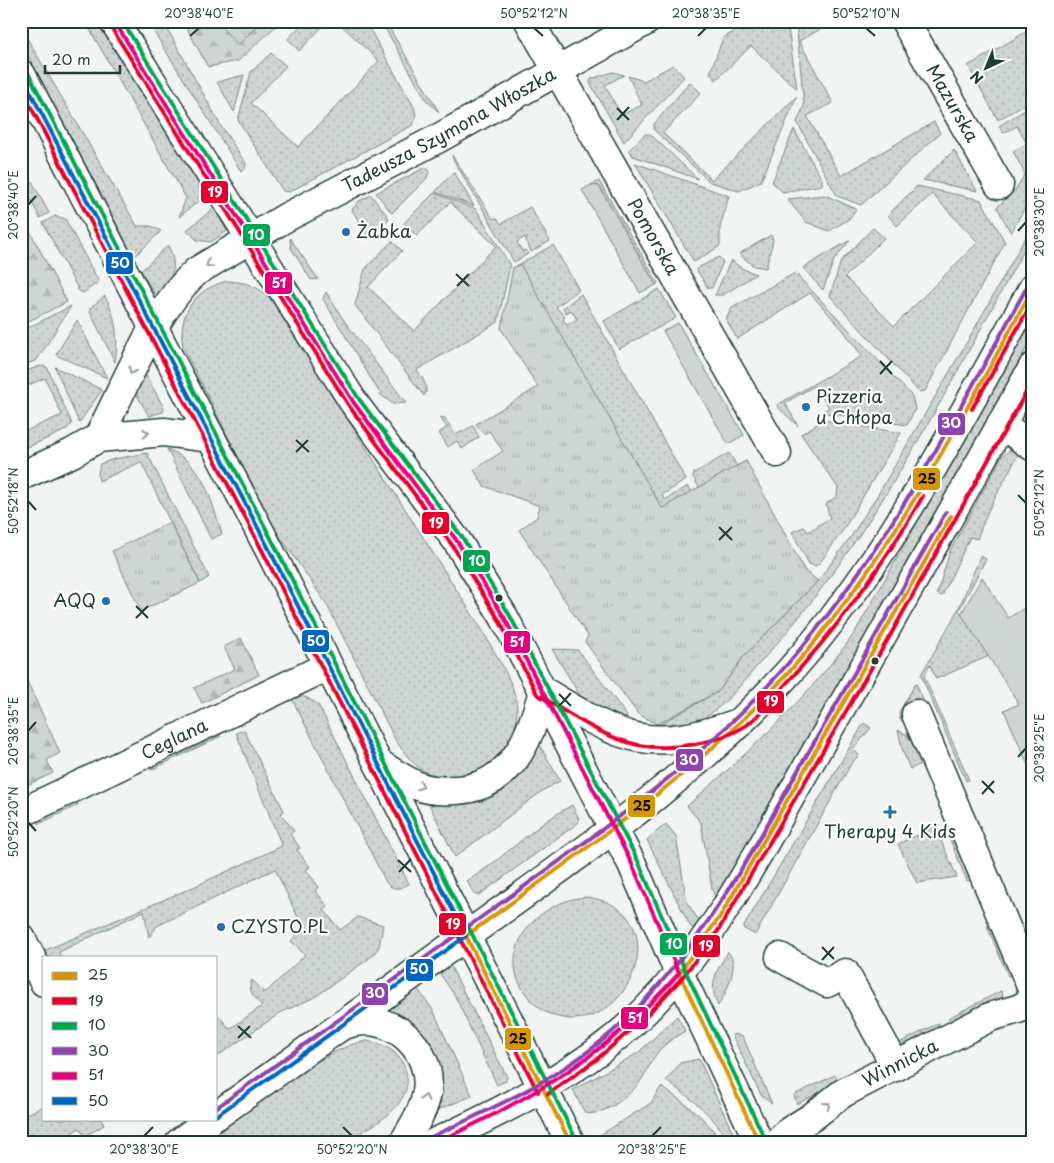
<svg xmlns="http://www.w3.org/2000/svg" width="1054" height="1163" viewBox="0 0 1054 1163" font-family="'Playpen Sans',sans-serif">
<style>
.grass{fill:url(#grass-dots);stroke:#768984}
.forest{fill:url(#forest-firs);stroke:#768984}
.park{fill:url(#park-tufts);stroke:#768984}
.garden{fill:#ced5d3;stroke:#768984}
.lines{fill:none;stroke-linecap:round;stroke-linejoin:round}
.minor-casing{stroke:#1f3d34;stroke-width:31}
.tertiary-casing{stroke:#1f3d34;stroke-width:31}
.secondary-casing{stroke:#1f3d34;stroke-width:31}
.primary-casing{stroke:#1f3d34;stroke-width:31}
.minor{stroke:#fff;stroke-width:28}
.tertiary{stroke:#fff;stroke-width:28}
.secondary{stroke:#fff;stroke-width:28}
.primary{stroke:#fff;stroke-width:28}
.bus-1-casing{stroke:#fff;stroke-width:8}
.bus-2-casing{stroke:#fff;stroke-width:8}
.bus-3-casing{stroke:#fff;stroke-width:8}
.bus-4-casing{stroke:#fff;stroke-width:8}
.bus-5-casing{stroke:#fff;stroke-width:8}
.bus-6-casing{stroke:#fff;stroke-width:8}
.bus-1{stroke:#d79608;stroke-width:4}
.bus-2{stroke:#e4002b;stroke-width:4}
.bus-3{stroke:#00a651;stroke-width:4}
.bus-4{stroke:#8e44ad;stroke-width:4}
.bus-5{stroke:#e5007d;stroke-width:4}
.bus-6{stroke:#0065bd;stroke-width:4}
.oneway{stroke:#8f9e9a}
.ticks{fill:none;stroke:#1f3d34;stroke-width:2}
.poi-dot{fill:#1f6fb2;stroke:#fff;stroke-width:2}
.bus-dot{fill:#1f3d34;stroke:#fff;stroke-width:2}
.labels{text-anchor:middle;stroke-width:4.5;stroke-linejoin:round;paint-order:stroke}
.street-label{font-size:18px;fill:#1f3d34;stroke:#fff}
.poi-label{font-size:18px;fill:#1f3d34;stroke:#fff;text-anchor:start}
.line-badge{stroke:#fff;stroke-width:2}
.badge-label{font-size:14px;text-anchor:middle;font-weight:bold;fill:#fff}
.pale-badge-label{font-size:14px;text-anchor:middle;font-weight:bold;fill:#111}
.neatline{fill:none;stroke:#1f3d34;stroke-width:2}
.ticks-label{font-size:12px;text-anchor:middle;fill:#1f3d34}
</style>
<defs>
<pattern id="grass-dots" width="8" height="8" patternUnits="userSpaceOnUse" patternTransform="scale(1.25)"><rect width="8" height="8" fill="#ced5d3"/><path d="M2 2h.1M6 6h.1" fill="none" stroke="#b0b8b6" stroke-width="1.8" stroke-linecap="round"/></pattern>
<pattern id="forest-firs" width="22" height="20" patternUnits="userSpaceOnUse" patternTransform="scale(1.25)"><rect width="22" height="20" fill="#ced5d3"/><path d="M5 1l3.5 6h-7zM16 11l3.5 6h-7z" fill="#b0b8b6"/></pattern>
<pattern id="park-tufts" width="24" height="20" patternUnits="userSpaceOnUse" patternTransform="scale(1.25)"><rect width="24" height="20" fill="#ced5d3"/><path d="M3 7l-1-3M5 7V3M7 7l1-3M15 17l-1-3M17 17v-4M19 17l1-3" fill="none" stroke="#b0b8b6"/></pattern>
</defs>
<rect width="100%" height="100%" fill="#f2f3f3"/>
<filter id="ink" filterUnits="userSpaceOnUse"><feTurbulence type="fractalNoise" baseFrequency=".02" numOctaves="2"/><feDisplacementMap in="SourceGraphic" scale="10" xChannelSelector="R" yChannelSelector="G"/><feConvolveMatrix kernelMatrix="1 2 1 2 8 2 1 2 1" color-interpolation-filters="sRGB"/></filter>
<g filter="url(#ink)">
<g class="grass">
<polygon points="85,21 96,21 206,195 179,217 186,198"/>
<polygon points="147,21 163,21 221,126 246,164 245,169 241,171"/>
<polygon points="305,21 328,21 299,51 288,39"/>
<polygon points="337,21 365,21 414,107 416,116 413,125 289,192 283,191 238,120 251,72 271,53 286,66 251,103 298,147 379,61"/>
<polygon points="381,21 385,21 439,112 427,101"/>
<polygon points="753,21 787,21 797,89 751,46 716,80 710,73 723,38"/>
<polygon points="796,21 835,21 799,41 833,103 807,116 841,176 934,122 940,133 861,205 837,196 797,122 804,106"/>
<polygon points="21,28 137,226 151,226 161,231 134,257 21,42"/>
<polygon points="1033,28 1033,99 998,120 968,66"/>
<polygon points="673,65 684,77 624,142 590,83 591,79 613,72 624,75 605,85 621,115 642,105 628,76 644,81"/>
<polygon points="244,75 234,112 217,82"/>
<polygon points="690,82 701,93 663,133 712,180 797,96 761,181 739,191 710,182 654,130 654,124"/>
<polygon points="1033,105 1033,192 1011,233 997,207 1014,192 1025,174 1013,151 1027,144 1017,126 1003,133 999,126"/>
<polygon points="794,129 822,180 822,185 783,192 772,182"/>
<polygon points="645,134 650,134 698,179 633,156 629,150"/>
<polygon points="954,150 977,191 923,180"/>
<polygon points="452,155 493,219 497,218 501,224 530,207 550,241 531,252 525,237 517,242 522,251 525,250 528,254 514,262 453,159"/>
<polygon points="635,163 729,196 720,227 720,246 694,262"/>
<polygon points="426,167 429,171 427,178 392,213 376,193"/>
<polygon points="454,172 474,206 435,192"/>
<polygon points="29,176 49,213 40,218 21,181"/>
<polygon points="599,181 658,283 656,285 599,186 591,185"/>
<polygon points="917,186 981,200 1005,242 925,391 919,392 830,296 841,261 873,228 884,238 845,277 894,326 978,242 932,194 897,226 888,215"/>
<path d="M434,193L476,209L510,265L498,322L417,370C422,378 430,387 424,396L355,305L365,269L392,241L402,251L368,287L414,331L496,246L450,202L417,236L404,223Z"/>
<polygon points="371,195 389,218 378,232 369,238 352,210 359,201"/>
<polygon points="825,195 856,209 849,219 829,231 806,222 787,199"/>
<polygon points="214,208 227,231 211,242 197,240 187,230"/>
<polygon points="55,216 65,219 99,282 83,293 79,291 43,223"/>
<path d="M1033,224V234C951,380 877,534 764,658C745,679 727,705 702,719C687,728 668,727 651,729L719,691L744,656L818,581L852,535L880,491L971,335Z"/>
<polygon points="771,235 773,240 766,268 754,266 739,254"/>
<polygon points="290,238 318,279 311,280 291,248"/>
<polygon points="850,240 834,260 823,290 803,268"/>
<path d="M168,245C179,269 172,276 160,297L157,298L141,271Z"/>
<polygon points="553,245 579,290 556,307 565,317 563,319 567,325 577,319 571,310 566,313 563,308 581,294 686,480 662,495 665,500 688,486 694,495 638,526 512,274 513,268"/>
<polygon points="719,257 723,262 712,288 708,288 696,269"/>
<polygon points="731,260 741,268 756,274 723,295 715,295"/>
<polygon points="795,273 912,396 915,409 907,425 826,413 825,410 829,407 814,386 785,403 798,426 778,407 777,405 862,356 843,330 810,293 737,339 726,319 732,308"/>
<path d="M227,281C248,282 260,287 273,302L484,633C496,657 518,685 517,713C516,757 465,793 424,771C412,764 404,752 396,741L326,603L274,528L183,347C177,314 195,289 227,281Z"/>
<polygon points="659,289 676,318 619,349 604,321"/>
<polygon points="326,292 345,322 406,403 393,404 381,395 323,299"/>
<path d="M105,296C116,317 119,338 115,362L90,312V308Z"/>
<polygon points="71,306 37,360 21,367 21,331"/>
<path d="M1033,318V336L863,649L715,897L712,889L701,823L687,806C747,754 807,699 854,634Z"/>
<polygon points="77,320 107,378 56,355"/>
<polygon points="40,366 47,367 72,424 64,431 21,450 21,433 62,415 45,378 21,388 21,373"/>
<polygon points="55,367 102,390 79,423"/>
<polygon points="146,375 164,408 163,412 149,416 134,390"/>
<polygon points="439,417 445,418 455,435 473,426 479,437 462,449 457,441 448,447 439,433 447,427"/>
<polygon points="824,420 901,433 843,530 819,564 814,566 809,564 792,532 804,527 808,532 830,518 826,504 837,496 838,488 801,434"/>
<polygon points="1013,448 1021,449 988,511 977,539 970,537 942,596 937,594 950,551 1002,456"/>
<path d="M167,449C205,464 210,498 222,534L211,539Z"/>
<polygon points="147,453 209,577 200,583 141,462 99,481 98,474 100,464 114,459"/>
<polygon points="729,453 737,466 746,461 748,464 700,489 693,477 694,473"/>
<polygon points="980,556 986,559 959,610 989,656 936,679 930,665 924,676 969,780 966,781 921,675 959,608"/>
<polygon points="552,649 578,650 627,716 623,726 582,699"/>
<polygon points="916,683 924,703 904,713 907,726 900,719 899,712"/>
<path d="M303,696L316,703L320,708L409,884C401,888 393,892 386,882L291,697Z"/>
<polygon points="864,723 871,728 853,749 859,755 851,764 755,935 743,928"/>
<path d="M244,730L284,811L281,814L294,831L290,834L300,848L297,850L310,867L306,870L319,887L315,890L328,907L324,910L340,930L358,917L383,925L379,947L371,957L315,997L280,1013L216,1057V1013L230,1029L262,1006C256,999 246,990 252,980L265,993L305,955L291,941L303,928L275,869L157,926L149,937L144,911L59,952L61,957H44L41,952L189,889L282,846L236,733Z"/>
<polygon points="898,730 914,739 925,762 910,769 903,752"/>
<polygon points="217,732 221,736 151,770 148,765"/>
<path d="M539,744L560,781L542,791L455,857L428,802C487,804 510,795 539,744Z"/>
<polygon points="76,801 78,805 39,824 37,820"/>
<path d="M572,805L579,819L578,823L479,895L474,894L467,881C504,859 534,825 572,805Z"/>
<polygon points="950,822 974,879 967,881 944,825"/>
<polygon points="666,824 676,836 687,903 699,921 693,928 690,926 647,840"/>
<polygon points="935,827 957,877 917,883 898,844"/>
<path d="M586,897C678,908 633,1031 563,1018C548,1016 534,1006 526,994C493,950 539,900 586,897Z"/>
<polygon points="994,922 1015,973 1008,976 987,926"/>
<path d="M728,952C741,965 726,992 718,1006C708,985 716,971 728,952Z"/>
<polygon points="447,966 451,967 507,1077 506,1081 497,1085 455,996 439,972"/>
<polygon points="417,988 433,1010 472,1096 435,1111 430,1044 410,1022 388,1011"/>
<polygon points="1001,991 1003,997 952,1023 948,1018"/>
<path d="M677,1016L685,1031C675,1037 664,1044 657,1053C651,1061 647,1072 641,1080C631,1095 604,1117 585,1113L573,1090L638,1053Z"/>
<polygon points="939,1023 941,1028 898,1051 895,1045"/>
<polygon points="735,1034 743,1037 772,1104 761,1095 732,1035"/>
<path d="M367,1041C382,1043 394,1049 402,1062C424,1102 371,1128 342,1142H202C239,1116 326,1045 367,1041Z"/>
<path d="M699,1059L737,1142H729C715,1116 690,1097 666,1081L680,1063Z"/>
<polygon points="835,1075 839,1082 797,1104 794,1095"/>
<path d="M661,1087C684,1102 707,1118 721,1142H599L597,1137L651,1103Z"/>
<polygon points="44,1106 44,1119 101,1119 104,1125 85,1136 79,1128 58,1142 26,1142 21,1133 21,1117"/>
</g>
<g class="forest">
<polygon points="183,21 275,21 276,26 238,61 208,67"/>
<polygon points="21,214 67,302 21,325"/>
<polygon points="241,638 259,675 202,703 194,688 235,669 224,647"/>
<polygon points="27,681 60,753 47,760 53,773 21,788 21,684"/>
</g>
<g class="park">
<polygon points="216,21 262,21 238,45"/>
<polygon points="520,264 662,508 746,461 805,571 818,581 744,656 719,691 657,724 638,714 585,642 588,636 519,530 537,517 540,506 484,486 474,470 503,451 489,431 484,434 476,424 538,387 501,329 513,268"/>
<polygon points="170,522 200,583 141,611 112,551"/>
</g>
<g class="garden">
<polygon points="591,185 599,186 656,285 640,293 582,190"/>
<polygon points="678,323 744,435 728,444 663,331"/>
<polygon points="982,577 1008,618 1033,603 1033,776 1004,710 1019,704 961,614"/>
</g>
<g class="lines">
<defs>
<g id="minor">
<path id="s1" d="M529,21L777,453"/>
<path id="s2" d="M905,21L999,185"/>
<polyline points="1001,424 1033,447"/>
<path id="s3" d="M98,438C125,387 154,309 197,271L285,218L439,138L646,21"/>
<polyline points="21,476 72,453 98,438 164,432 211,438"/>
<polyline points="916,714 1033,991"/>
<path id="s4" d="M21,813L328,666"/>
<polyline points="21,938 44,982"/>
<polyline points="780,957 827,983 845,973 896,1067"/>
<path id="s5" d="M778,1142L788,1132L812,1117L843,1093L990,1017L1018,1009L1033,1001"/>
</g>
<g id="tertiary">
<polyline points="114,21 354,403 457,541 478,575 504,617 614,830"/>
<polyline points="21,74 269,549 466,936"/>
<path d="M543,691C624,740 647,755 741,722"/>
<path d="M378,763C391,771 404,780 418,786C430,791 443,791 456,790C512,787 530,739 543,691"/>
</g>
<g id="secondary">
<polyline points="614,830 632,864 679,973 759,1142"/>
<polyline points="466,936 570,1142"/>
</g>
<g id="primary">
<path d="M344,1025C387,1008 434,1047 427,1092C424,1111 413,1126 404,1142"/>
<path d="M216,1116C308,1050 399,984 491,918C596,843 701,769 788,673C890,559 959,421 1033,288"/>
<polyline points="180,1142 211,1119"/>
<path d="M436,1142C511,1107 584,1071 644,1012C716,940 762,845 813,757C887,627 961,498 1033,367"/>
</g>
</defs>
<use href="#minor" class="minor-casing"/>
<use href="#tertiary" class="tertiary-casing"/>
<use href="#secondary" class="secondary-casing"/>
<use href="#primary" class="primary-casing"/>
<use href="#minor" class="minor"/>
<use href="#tertiary" class="tertiary"/>
<use href="#secondary" class="secondary"/>
<use href="#primary" class="primary"/>
<defs>
<g id="bus-1">
<path d="M466,936C577,854 696,776 788,673C890,559 960,421 1033,288"/>
<polyline points="466,936 570,1142"/>
<polyline points="679,973 721,915 951,516"/>
<polyline points="679,973 759,1142"/>
</g>
<g id="bus-2">
<polyline points="109,24 349,406 452,545 499,620 537,694"/>
<polyline points="21,88 263,552 538,1092"/>
<polyline points="972,409 1033,301"/>
<path d="M540,696C571,715 602,737 638,745C670,751 717,744 745,726C760,717 772,699 784,686C838,628 884,564 923,496"/>
<polyline points="548,1094 597,1059 641,1021 681,979 718,931 891,634 1033,380"/>
</g>
<g id="bus-3">
<polyline points="122,21 359,399 462,537 509,614 638,861 685,970 765,1139"/>
<polyline points="27,71 275,546 576,1139"/>
</g>
<g id="bus-4">
<path d="M216,1108C309,1042 401,974 494,908C596,835 701,762 784,668C885,554 955,417 1028,285"/>
<path d="M433,1136C496,1107 560,1078 612,1032C696,958 747,860 801,765C850,681 898,597 946,512"/>
</g>
<path id="bus-5" d="M114,21L354,403L457,541L504,617L632,864L679,973C606,1056 536,1096 437,1142"/>
<polyline id="bus-6" points="21,74 269,549 466,936 216,1116"/>
</defs>
<use href="#bus-1" class="bus-1-casing"/>
<use href="#bus-2" class="bus-2-casing"/>
<use href="#bus-3" class="bus-3-casing"/>
<use href="#bus-4" class="bus-4-casing"/>
<use href="#bus-5" class="bus-5-casing"/>
<use href="#bus-6" class="bus-6-casing"/>
<use href="#bus-1" class="bus-1"/>
<use href="#bus-2" class="bus-2"/>
<use href="#bus-3" class="bus-3"/>
<use href="#bus-4" class="bus-4"/>
<use href="#bus-5" class="bus-5"/>
<use href="#bus-6" class="bus-6"/>
</g>
<defs><path id="oneway-chevron" d="M-2-3.5L2.5 0L-2 3.5" fill="none" stroke-width="1.6" stroke-linecap="round" stroke-linejoin="round" transform="scale(1.25)"/></defs>
<g class="oneway">
<use href="#oneway-chevron" transform="translate(209 264) rotate(148)"/>
<use href="#oneway-chevron" transform="translate(132 371) rotate(117)"/>
<use href="#oneway-chevron" transform="translate(146 433) rotate(-5)"/>
<use href="#oneway-chevron" transform="translate(421 786) rotate(20)"/>
<use href="#oneway-chevron" transform="translate(425 1098) rotate(-76)"/>
<use href="#oneway-chevron" transform="translate(827 1105) rotate(-39)"/>
</g>
</g>
<path class="ticks" d="M534,28L543,36M866,28L875,36M190,36L199,28M698,36L706,28M617,108L629,120M617,120L629,107M28,205L36,196M1018,231L1026,222M456,274L469,286M457,286L469,274M880,361L892,374M880,374L892,361M296,440L309,452M296,452L308,440M1018,495L1026,503M28,501L36,510M719,527L732,540M719,540L732,527M136,606L148,618M136,618L148,606M559,694L571,706M559,706L571,693M28,731L36,722M1018,757L1026,748M982,781L994,793M982,794L994,781M28,822L36,831M398,860L411,872M399,872L411,859M822,947L834,959M822,960L834,947M238,1026L251,1038M238,1038L250,1026M343,1127L352,1136M144,1136L153,1127M652,1136L661,1127"/>
<g class="poi-dot">
<circle cx="346" cy="232" r="5"/>
<circle cx="806" cy="407" r="5"/>
<circle cx="106" cy="601" r="5"/>
<path d="M887.5 804.5h5v5h5v5h-5v5h-5v-5h-5v-5h5z"/>
<circle cx="221" cy="927" r="5"/>
</g>
<g class="bus-dot">
<circle cx="499" cy="598" r="4.5"/>
<circle cx="875" cy="661" r="4.5"/>
</g>
<g class="labels">
<g class="street-label">
<text dy="6" stroke="none"><textPath href="#s2" startOffset="95">Mazurska</textPath></text>
<text dy="6" stroke="none"><textPath href="#s3" startOffset="484">Tadeusza Szymona Włoszka</textPath></text>
<text dy="6" stroke="none"><textPath href="#s1" startOffset="249">Pomorska</textPath></text>
<text dy="6" stroke="none"><textPath href="#s4" startOffset="170">Ceglana</textPath></text>
<text dy="6" stroke="none"><textPath href="#s5" startOffset="146">Winnicka</textPath></text>
</g>
<g class="poi-label">
<text x="356" y="238">Żabka</text>
<text x="816" y="403">Pizzeria<tspan x="816" dy="21">u Chłopa</tspan></text>
<text x="96" y="607" text-anchor="end">AQQ</text>
<text x="890" y="838" text-anchor="middle">Therapy 4 Kids</text>
<text x="231" y="933">CZYSTO.PL</text>
</g>
</g>
<g class="line-badge">
<rect x="200" y="180" width="29" height="24" rx="5" fill="#e4002b"/>
<rect x="242" y="223" width="29" height="24" rx="5" fill="#00a651"/>
<rect x="105" y="251" width="29" height="24" rx="5" fill="#0065bd"/>
<rect x="264" y="271" width="29" height="24" rx="5" fill="#e5007d"/>
<rect x="937" y="412" width="29" height="24" rx="5" fill="#8e44ad"/>
<rect x="912" y="467" width="29" height="24" rx="5" fill="#d79608"/>
<rect x="421" y="511" width="29" height="24" rx="5" fill="#e4002b"/>
<rect x="462" y="549" width="29" height="24" rx="5" fill="#00a651"/>
<rect x="301" y="629" width="29" height="24" rx="5" fill="#0065bd"/>
<rect x="503" y="630" width="28" height="24" rx="5" fill="#e5007d"/>
<rect x="756" y="690" width="29" height="24" rx="5" fill="#e4002b"/>
<rect x="675" y="748" width="29" height="24" rx="5" fill="#8e44ad"/>
<rect x="627" y="794" width="29" height="24" rx="5" fill="#d79608"/>
<rect x="438" y="912" width="29" height="24" rx="5" fill="#e4002b"/>
<rect x="659" y="932" width="29" height="24" rx="5" fill="#00a651"/>
<rect x="692" y="934" width="29" height="24" rx="5" fill="#e4002b"/>
<rect x="405" y="958" width="29" height="24" rx="5" fill="#0065bd"/>
<rect x="361" y="982" width="28" height="24" rx="5" fill="#8e44ad"/>
<rect x="620" y="1006" width="29" height="24" rx="5" fill="#e5007d"/>
<rect x="504" y="1027" width="28" height="24" rx="5" fill="#d79608"/>
</g>
<g class="badge-label">
<text x="215" y="197">19</text>
<text x="256" y="240">10</text>
<text x="120" y="268">50</text>
<text x="279" y="288">51</text>
<text x="951" y="428">30</text>
<text x="436" y="528">19</text>
<text x="477" y="566">10</text>
<text x="316" y="646">50</text>
<text x="517" y="647">51</text>
<text x="771" y="706">19</text>
<text x="689" y="765">30</text>
<text x="453" y="929">19</text>
<text x="674" y="949">10</text>
<text x="706" y="951">19</text>
<text x="419" y="974">50</text>
<text x="375" y="998">30</text>
<text x="635" y="1023">51</text>
</g>
<g class="pale-badge-label">
<text x="927" y="484">25</text>
<text x="642" y="811">25</text>
<text x="518" y="1044">25</text>
</g>
<rect width="1054" height="1163" fill="none" stroke="#fff" stroke-width="55"/>
<rect x="42" y="956" width="175" height="165" fill="#ffffff" stroke="#a5b1ae"/>
<rect x="52" y="972" width="25" height="8" fill="#d79608" stroke="#a5b1ae"/>
<text x="88" y="980" font-size="15" fill="#1f3d34">25</text>
<rect x="52" y="997" width="25" height="8" fill="#e4002b" stroke="#a5b1ae"/>
<text x="88" y="1006" font-size="15" fill="#1f3d34">19</text>
<rect x="52" y="1022" width="25" height="8" fill="#00a651" stroke="#a5b1ae"/>
<text x="88" y="1030" font-size="15" fill="#1f3d34">10</text>
<rect x="52" y="1047" width="25" height="8" fill="#8e44ad" stroke="#a5b1ae"/>
<text x="88" y="1056" font-size="15" fill="#1f3d34">30</text>
<rect x="52" y="1072" width="25" height="8" fill="#e5007d" stroke="#a5b1ae"/>
<text x="88" y="1080" font-size="15" fill="#1f3d34">51</text>
<rect x="52" y="1097" width="25" height="8" fill="#0065bd" stroke="#a5b1ae"/>
<text x="88" y="1106" font-size="15" fill="#1f3d34">50</text>
<g transform="translate(986 68) rotate(224)" stroke="#ffffff" stroke-width="4" paint-order="stroke">
<path d="M0-4L9 19L0 12L-9 19Z" fill="#1f3d34"/>
<text y="-8" font-size="14" font-weight="bold" text-anchor="middle" fill="#1f3d34">N</text>
</g>
<path d="M45 65v8h75v-8" fill="none" stroke="#1f3d34" stroke-width="2.5"/>
<text x="52" y="65" font-size="15" fill="#1f3d34" stroke="#ffffff" stroke-width="4" paint-order="stroke">20 m</text>
<rect x="28" y="28" width="998" height="1108" class="neatline"/>
<g class="ticks-label">
<text x="199" y="18">20°38'40"E</text>
<text x="534" y="18">50°52'12"N</text>
<text x="706" y="18">20°38'35"E</text>
<text x="866" y="18">50°52'10"N</text>
<text transform="translate(14 205) rotate(-90)" y="4">20°38'40"E</text>
<text transform="translate(1040 222) rotate(-90)" y="4">20°38'30"E</text>
<text transform="translate(14 501) rotate(-90)" y="4">50°52'18"N</text>
<text transform="translate(1040 503) rotate(-90)" y="4">50°52'12"N</text>
<text transform="translate(14 731) rotate(-90)" y="4">20°38'35"E</text>
<text transform="translate(1040 748) rotate(-90)" y="4">20°38'25"E</text>
<text transform="translate(14 822) rotate(-90)" y="4">50°52'20"N</text>
<text x="144" y="1154">20°38'30"E</text>
<text x="352" y="1154">50°52'20"N</text>
<text x="652" y="1154">20°38'25"E</text>
</g>
</svg>
